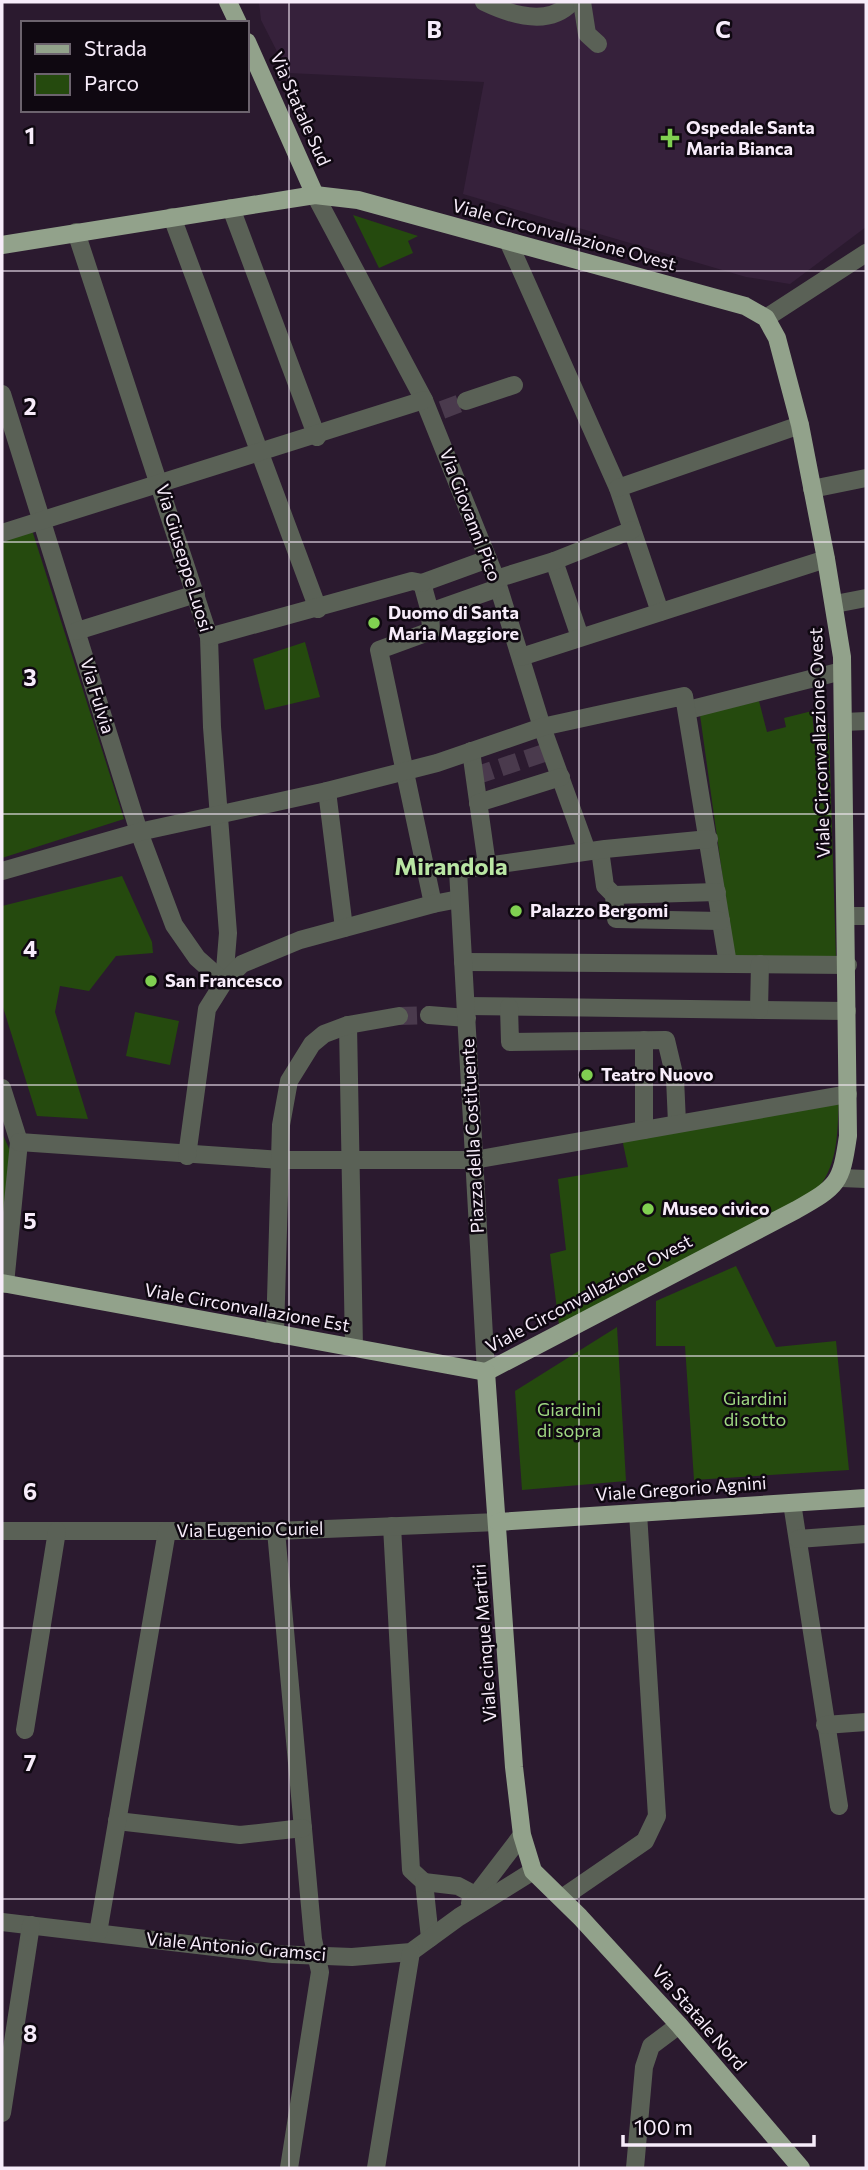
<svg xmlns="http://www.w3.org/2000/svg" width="868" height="2170" viewBox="0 0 868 2170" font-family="Commissioner,sans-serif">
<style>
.built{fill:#36213b}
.green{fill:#254a0e}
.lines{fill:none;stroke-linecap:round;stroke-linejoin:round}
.minor-tunnel{stroke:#4a3a4d;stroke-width:18;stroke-dasharray:18 9;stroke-linecap:butt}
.minor{stroke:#5a6156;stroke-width:18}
.major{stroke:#92a28b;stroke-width:18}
.grid{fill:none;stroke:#f7ecfa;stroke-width:2;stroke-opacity:0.55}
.poi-dot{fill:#80d051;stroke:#0f0811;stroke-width:2.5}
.labels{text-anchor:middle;stroke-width:5;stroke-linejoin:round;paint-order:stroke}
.street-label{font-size:18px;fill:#f7ecfa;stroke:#0f0811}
.poi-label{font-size:18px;font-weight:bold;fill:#f7ecfa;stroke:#0f0811;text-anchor:start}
.park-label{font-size:18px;fill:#a0d983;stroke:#0f0811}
.district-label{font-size:24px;font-weight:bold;fill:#b9e5a3;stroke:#0f0811}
.grid-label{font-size:23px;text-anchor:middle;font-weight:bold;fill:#f7ecfa;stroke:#0f0811;stroke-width:5;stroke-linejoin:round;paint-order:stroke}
</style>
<rect width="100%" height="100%" fill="#2b1a2f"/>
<polygon class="built" points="259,2 866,2 866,227 790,284 746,277 463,194 484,82 288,73 261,20"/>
<g class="green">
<polygon points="353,215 418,236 408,241 413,253 379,268"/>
<polygon points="32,530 124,819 2,858 2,540"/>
<polygon points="305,642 320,697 265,710 253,659"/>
<polygon points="759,701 767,732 786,727 784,718 812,711 814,733 829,733 836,959 734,959 700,715"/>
<polygon points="122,876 152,942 153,953 116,956 89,991 60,986 55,1012 88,1119 37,1116 2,1004 2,906"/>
<polygon points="135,1012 179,1021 170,1065 126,1056"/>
<path d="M839,1099C837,1133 839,1161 818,1189L560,1333L550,1254L566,1250L558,1179L628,1167L621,1134Z"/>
<polygon points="2,1133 12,1155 2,1283"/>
<polygon points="736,1266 776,1347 836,1341 849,1470 694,1480 685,1346 656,1346 656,1301"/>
<polygon points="617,1327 626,1481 522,1490 515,1391"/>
</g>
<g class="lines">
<g class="minor-tunnel">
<polyline points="442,410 466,401"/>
<polyline points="475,776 550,751"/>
<polyline points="399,1016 429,1015"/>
</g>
<g class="minor">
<path d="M484,2C511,15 549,27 572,2"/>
<polyline points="582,2 587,34 598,44"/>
<polyline points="315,195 424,400 496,579 542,727 587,851"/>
<polyline points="231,208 317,437"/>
<polyline points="172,217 318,609"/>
<polyline points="76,232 209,637 212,727 228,933 224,982"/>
<polyline points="508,241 618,488 660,612"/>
<polyline points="766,318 866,253"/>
<polyline points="2,394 139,832 174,925 197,958 224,982"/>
<polyline points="466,401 514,385"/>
<polyline points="618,488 800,425"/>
<polyline points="812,489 866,478"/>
<polyline points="2,533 424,400"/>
<polyline points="488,559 422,583 430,612 498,588"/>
<polyline points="554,561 580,637"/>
<polyline points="496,579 554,561 632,530"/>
<polyline points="835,604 866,598"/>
<polyline points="430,612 431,631 379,650 433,904"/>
<polyline points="77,631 196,594"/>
<polyline points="209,637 412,581 422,583"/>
<polyline points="521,657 826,559"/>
<polyline points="688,710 842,671"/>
<polyline points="844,722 866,721"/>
<polyline points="471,751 487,865"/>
<polyline points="327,791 344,928"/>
<polyline points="478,803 561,777"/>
<polyline points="600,850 605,886 614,895"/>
<polyline points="2,871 139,832 327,791 437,763 542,727 684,696 728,964"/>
<polyline points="717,892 614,895 616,919 721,921"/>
<polyline points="847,916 866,916"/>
<polyline points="463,962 848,965"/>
<polyline points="466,1006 847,1011"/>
<polyline points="509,1007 510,1042 666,1040 675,1078 677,1123"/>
<polyline points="759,1010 760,964"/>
<polyline points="429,1015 467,1018"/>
<polyline points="348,1025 354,1348"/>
<polyline points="2,1088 19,1142 5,1284"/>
<polyline points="644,1130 644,1040"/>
<polyline points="19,1142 281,1160 474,1160 848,1094"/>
<polyline points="187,1156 207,1009 224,982 242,964 300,940 433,904 459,899"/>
<polyline points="841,1178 866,1179"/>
<polyline points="275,1334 281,1125 289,1081 312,1044 324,1034 348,1025 399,1016"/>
<polyline points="486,1372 458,870 605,849 709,839"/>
<polyline points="792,1503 839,1806"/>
<polyline points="392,1526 411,1870 424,1882 430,1938"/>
<polyline points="2,1531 276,1531 498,1522"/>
<polyline points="276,1531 313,1939 320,1972 289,2168"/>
<polyline points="798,1539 866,1534"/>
<polyline points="825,1725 866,1722"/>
<polyline points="25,1730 57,1531"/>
<polyline points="117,1821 240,1835 303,1828"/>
<polyline points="424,1882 458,1886 477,1896"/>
<polyline points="562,1898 645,1841 657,1816 638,1513"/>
<polyline points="470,1903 522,1835"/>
<polyline points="2,1922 273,1954 352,1957 411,1952 459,1917 533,1871"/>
<polyline points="98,1933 167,1531"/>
<polyline points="2,2113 31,1925"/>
<polyline points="376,2168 411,1952"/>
<polyline points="635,2168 644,2067 651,2046 679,2025"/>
</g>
<g class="major">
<polyline points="228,2 238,23"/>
<polyline points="247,42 315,195"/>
<path d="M2,245L315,195L358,200L745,306L766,318L777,338L800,425L826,559L842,657L848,1136C841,1184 838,1186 796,1210L486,1372"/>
<polyline points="2,1283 486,1372"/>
<polyline points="486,1372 514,1767 522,1835 533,1871 580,1917 679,2025 801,2168"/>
<polyline points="498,1522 866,1498"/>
</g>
</g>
<path class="grid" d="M289,2V2168M579,2V2168M2,271H866M2,542H866M2,814H866M2,1085H866M2,1356H866M2,1628H866M2,1899H866"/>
<g class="poi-dot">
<path d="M666.5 127.5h7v7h7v7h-7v7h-7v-7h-7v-7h7z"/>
<circle cx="374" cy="623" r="7"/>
<circle cx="516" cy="911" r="7"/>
<circle cx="151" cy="981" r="7"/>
<circle cx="587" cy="1075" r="7"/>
<circle cx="648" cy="1209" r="7"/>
</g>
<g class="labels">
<g class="street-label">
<text transform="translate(300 109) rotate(66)" y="6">Via Statale Sud</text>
<text transform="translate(564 235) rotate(15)" y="6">Viale Circonvallazione Ovest</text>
<text transform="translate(470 515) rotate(69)" y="6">Via Giovanni Pico</text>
<text transform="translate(184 558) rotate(73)" y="6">Via Giuseppe Luosi</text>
<text transform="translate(97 696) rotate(73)" y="6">Via Fulvia</text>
<text transform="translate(820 743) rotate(-92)" y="6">Viale Circonvallazione Ovest</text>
<text transform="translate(473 1136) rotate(-93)" y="6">Piazza della Costituente</text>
<text transform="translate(589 1294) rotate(-28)" y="6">Viale Circonvallazione Ovest</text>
<text transform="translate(247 1308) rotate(10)" y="6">Viale Circonvallazione Est</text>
<text transform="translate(681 1489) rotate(-4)" y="6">Viale Gregorio Agnini</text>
<text transform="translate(250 1530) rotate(-1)" y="6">Via Eugenio Curiel</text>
<text transform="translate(485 1643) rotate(-94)" y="6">Viale cinque Martiri</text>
<text transform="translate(236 1947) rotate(5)" y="6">Viale Antonio Gramsci</text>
<text transform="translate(699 2018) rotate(49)" y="6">Via Statale Nord</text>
</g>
<g class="poi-label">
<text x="686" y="134">Ospedale Santa<tspan x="686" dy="21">Maria Bianca</tspan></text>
<text x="388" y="619">Duomo di Santa<tspan x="388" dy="21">Maria Maggiore</tspan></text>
<text x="530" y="917">Palazzo Bergomi</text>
<text x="165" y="987">San Francesco</text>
<text x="601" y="1081">Teatro Nuovo</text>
<text x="662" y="1215">Museo civico</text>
</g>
<g class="park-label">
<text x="755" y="1405">Giardini<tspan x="755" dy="21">di sotto</tspan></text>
<text x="569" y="1416">Giardini<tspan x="569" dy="21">di sopra</tspan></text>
</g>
<g class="district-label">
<text x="451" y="875">Mirandola</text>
</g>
</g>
<g class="grid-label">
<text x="434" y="38">B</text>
<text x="723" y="38">C</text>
<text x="30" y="144">1</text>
<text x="30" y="415">2</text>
<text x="30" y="686">3</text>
<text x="30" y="957">4</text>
<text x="30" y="1229">5</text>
<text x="30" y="1500">6</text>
<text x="30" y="1771">7</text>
<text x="30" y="2042">8</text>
</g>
<rect width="868" height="2170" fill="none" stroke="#f7ecfa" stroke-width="7"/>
<rect x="21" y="21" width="228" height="91" fill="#0f0811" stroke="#6c636e" stroke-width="2"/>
<rect x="35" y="44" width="35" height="10" fill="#92a28b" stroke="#6c636e" stroke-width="2"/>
<text x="84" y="56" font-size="21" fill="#f7ecfa">Strada</text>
<rect x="35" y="74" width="35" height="21" fill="#254a0e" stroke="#6c636e" stroke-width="2"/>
<text x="84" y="91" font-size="21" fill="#f7ecfa">Parco</text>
<path d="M623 2135v10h191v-10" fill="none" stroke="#f7ecfa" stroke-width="3.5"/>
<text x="634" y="2135" font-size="21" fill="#f7ecfa" stroke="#0f0811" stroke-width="5" paint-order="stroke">100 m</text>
</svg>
